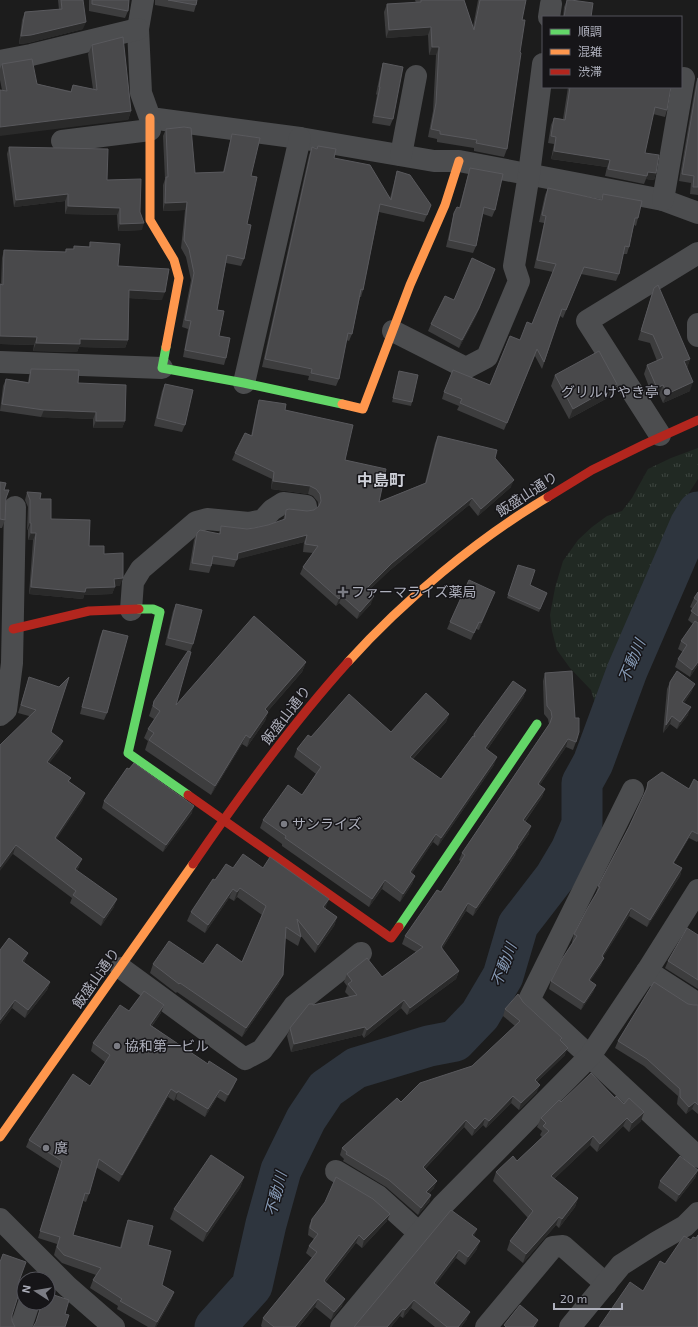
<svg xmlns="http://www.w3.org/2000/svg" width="698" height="1327" viewBox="0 0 698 1327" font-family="'Exo 2','Noto Sans JP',sans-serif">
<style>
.grass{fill:url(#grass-tufts)}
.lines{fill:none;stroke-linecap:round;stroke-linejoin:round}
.river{stroke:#2e353e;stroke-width:41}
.street{stroke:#4c4d4f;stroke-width:22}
.fast{stroke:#63d668;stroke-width:9}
.slow{stroke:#ff974d;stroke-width:9}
.jam{stroke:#b3261e;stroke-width:9}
.wall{fill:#3d3d3e}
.shaded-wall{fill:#2a2a2a}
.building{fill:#49494b;stroke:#59595d}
.poi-dot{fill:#7b7c84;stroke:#161518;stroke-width:1.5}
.labels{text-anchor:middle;stroke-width:3;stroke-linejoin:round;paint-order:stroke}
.poi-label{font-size:14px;fill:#aeb0bc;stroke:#161518;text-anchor:start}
.street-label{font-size:14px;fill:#aeb0bc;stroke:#161518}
.water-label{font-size:15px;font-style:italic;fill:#869ab5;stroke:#161518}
.quarter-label{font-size:16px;font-weight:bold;fill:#ced0d8;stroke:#161518}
</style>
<defs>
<pattern id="grass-tufts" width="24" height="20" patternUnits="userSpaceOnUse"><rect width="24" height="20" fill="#212923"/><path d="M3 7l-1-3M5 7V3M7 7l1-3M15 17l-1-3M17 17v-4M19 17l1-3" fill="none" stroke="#3f4641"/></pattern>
</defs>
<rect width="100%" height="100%" fill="#1c1c1c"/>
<polygon class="grass" points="698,448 698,479 687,496 661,546 644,601 601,708 595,703 591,690 570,668 557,650 552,631 550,615 555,588 563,561 578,540 592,527 607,516 622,511 632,498 648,469 671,458"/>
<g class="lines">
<polyline class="river" points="215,1327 252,1286 266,1224 281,1170 306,1119 326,1089 356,1068 429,1046 455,1041 480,1015 503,976 518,925 555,877 571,850 582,824 582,783 593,763 627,671 690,525 698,512"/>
<g class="street">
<polyline points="143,0 138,29 141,93 150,118 300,138 434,161 459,161 663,200 698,213"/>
<polyline points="549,17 551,4"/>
<polyline points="0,61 31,55 138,29"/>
<polyline points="62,141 150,130"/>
<polyline points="401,155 416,76"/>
<polyline points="663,200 684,78"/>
<polyline points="698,324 698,336"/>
<polyline points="393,331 466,368 487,357 519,281 514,266 529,174 543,64"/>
<polyline points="0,362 162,368"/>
<polyline points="244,383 300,138"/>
<polyline points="660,435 587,321 698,253"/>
<polyline points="131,610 133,582 141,569 196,522 207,519 249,523 263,520 272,510 283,503 306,506"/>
<polyline points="0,715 6,710 12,663 15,507"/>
<polyline points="633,790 529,1000 698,1157"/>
<polyline points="121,968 245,1059 262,1050 294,1006 361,953"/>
<polyline points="647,971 692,1000"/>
<polyline points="336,1171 378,1196 419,1233"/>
<polyline points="0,1219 67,1286 114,1327"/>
<polyline points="21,1327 29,1303"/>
<polyline points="341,1327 442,1206 590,1056 647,971 698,890"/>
<polyline points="486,1327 553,1247 563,1246 606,1284"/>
<polyline points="570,1327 621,1265 657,1242 685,1226 698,1213"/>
</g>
<g class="fast">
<polyline points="166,347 162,368 244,383 342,404"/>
<polyline points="139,609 153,609 160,612 128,753 188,795"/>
<polyline points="399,927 537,724"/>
</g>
<g class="slow">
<polyline points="150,118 150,220 174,260 179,278 166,347"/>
<polyline points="342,404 363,409 410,285 445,205 459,161"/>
<path d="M348,662C403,601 477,539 548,497"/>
<polyline points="0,1137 193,864"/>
</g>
<g class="jam">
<polyline points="548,497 592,470 645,444 698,420"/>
<polyline points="13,629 89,611 139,609"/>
<polyline points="188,795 391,938 399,927"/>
<path d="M193,864C241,794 291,725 348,662"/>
</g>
</g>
<g class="wall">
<polygon points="58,0 83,0 83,29 28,43 19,44 22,20 25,12 59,10"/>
<polygon points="89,0 129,0 128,11 125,18 89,11"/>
<polygon points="155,0 197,0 196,5 194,12 155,5"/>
<polygon points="415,0 464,0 473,27 478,0 526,0 522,20 520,52 507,149 504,157 474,151 474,148 437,142 437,139 428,137 433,111 436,55 429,55 428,35 386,38 384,12 387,4 416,3"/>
<polygon points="567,0 591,17 563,17 564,7"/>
<polygon points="92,45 131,111 128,120 2,90 0,80 0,69 2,64 37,84 71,91 73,85 93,89 88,54"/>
<polygon points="383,63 393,119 390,126 372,123 377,95 376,94 381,70"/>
<polygon points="698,77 698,195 690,194 691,183 679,181 696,82"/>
<polygon points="568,87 671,87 667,110 665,117 653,114 645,153 656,173 654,180 646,179 644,184 605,176 607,167 551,159 554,144 548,143 551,125 554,118 563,119"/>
<polygon points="166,129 195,173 223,172 230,141 232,134 251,176 244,259 241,266 226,263 217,310 219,336 226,358 224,365 183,357 188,329 182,327 191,280 186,257 181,248 185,210 163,211 163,185 165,179 163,136"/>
<polygon points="318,146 390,198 395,179 397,171 431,205 424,222 379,212 363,290 361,297 360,297 352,334 349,341 346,340 339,379 336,386 308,380 309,376 262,367 309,155 312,147 317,148"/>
<polygon points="9,147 107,180 140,212 142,230 118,231 117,215 65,214 65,201 14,207 7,154"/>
<polygon points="470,168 495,210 492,217 483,214 476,246 473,253 446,247 452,221 454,213 459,208 468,175"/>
<polygon points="548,188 601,200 603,194 638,218 636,226 634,225 629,247 627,254 623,254 619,274 616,281 581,274 563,318 560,316 542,369 535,356 504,430 457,410 459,406 442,399 444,392 490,385 520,340 532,324 553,272 534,268 544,223 539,222 545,195"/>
<polygon points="90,242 118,266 162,300 129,298 128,340 125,348 79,347 77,352 33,351 34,345 0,344 0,284 1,285 2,258 4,250 65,252 66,249 73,249 74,246 89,247"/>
<polygon points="493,276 476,316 459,348 428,331 431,324 454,300"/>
<polygon points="654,288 690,359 687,368 690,391 663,403 659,394 653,397 644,374 647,365 657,361 650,343 638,340 651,297"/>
<polygon points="31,369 78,383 125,421 122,428 93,428 93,419 41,417 0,411 3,386 6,379 28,382 29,376"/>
<polygon points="399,371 412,402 411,406 392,402"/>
<polygon points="555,375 617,384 613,395 569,419 551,386"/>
<polygon points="165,384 185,425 182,432 154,426 162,391"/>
<polygon points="259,400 285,410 345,460 379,502 425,483 435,443 438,436 495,458 511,487 478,516 469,505 389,571 368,591 371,604 357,619 339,603 336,606 300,574 303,567 313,553 303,552 304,542 237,559 234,567 212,564 209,573 189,570 194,540 197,533 219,534 221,526 247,529 268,525 283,520 286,510 307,511 314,510 318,507 318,502 313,496 308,494 271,489 272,479 232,460 235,453 251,436 257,407"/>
<polygon points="0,482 4,490 6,500 5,520 2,528 0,528"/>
<polygon points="27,492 40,499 51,519 89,546 104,554 120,586 115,586 112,594 84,595 83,599 29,594 33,540 28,540 28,530 27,530 28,507 25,500"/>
<polygon points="518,565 530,585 547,593 539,612 507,598"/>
<polygon points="698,592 698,665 690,677 675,667 678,659 683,652 678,649 681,641 693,624 688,620 693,609 690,607 694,598"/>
<polygon points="492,599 479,630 476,629 471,640 447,629 450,622"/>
<polygon points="176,604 193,644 190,652 165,645 173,611"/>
<polygon points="103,630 107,713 104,720 80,714 100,637"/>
<polygon points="306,662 302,672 268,711 268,712 265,721 247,747 242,744 211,795 145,750 148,741 144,738 148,729 154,719 149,716 154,701 176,705"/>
<polygon points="545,673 576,742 573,750 566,747 539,786 545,789 542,797 525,822 529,834 516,852 515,855 473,916 466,911 442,949 459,971 456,979 407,1015 401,1008 364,1038 362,1035 291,1052 287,1036 290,1028 313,1005 350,997 345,992 347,986 344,982 347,974 382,977 416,952 402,944 405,936 441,892 461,862 459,860 462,853 549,724 548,719 544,714 543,681"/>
<polygon points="29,677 51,732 60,749 49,763 71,778 69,781 85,793 82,801 56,839 79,867 77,870 114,907 101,926 70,903 72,898 13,854 29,716 18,713"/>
<polygon points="670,682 692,691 684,703 688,715 677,729 670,724 663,733 667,689"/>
<polygon points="526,690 523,698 487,750 494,765 438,846 433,842 411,874 415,876 412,884 400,902 382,889 369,907 282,846 282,844 260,828 263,820 302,795 316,774 294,757 297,749 311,737 391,732 449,714 446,722 413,759 441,779 473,736 474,734"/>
<polygon points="648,782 689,789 698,782 698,841 697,842 689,838 674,863 682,868 680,876 647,927 629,916 603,957 601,965 590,981 596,985 593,992 581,1010 549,989 551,981 573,942 572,942 574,934 596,894 598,886 629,827 645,793"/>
<polygon points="104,801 192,813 163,852 102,808"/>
<polygon points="233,868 263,868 326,907 325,909 337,917 334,926 315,953 301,936 301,937 298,946 285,938 279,984 242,1037 177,992 176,993 150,973 153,964 203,964 242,962 262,915 237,897 234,901 229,898 205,933 187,921 191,912 215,880"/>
<polygon points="698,935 698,989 665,968 668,961"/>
<polygon points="9,938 28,953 24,962 50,982 47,990 25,1018 12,1008 0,1024 0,950"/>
<polygon points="523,1002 562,1038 561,1041 565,1055 537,1082 537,1092 519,1110 511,1103 486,1128 483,1125 472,1136 464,1127 425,1169 434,1188 429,1193 431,1195 429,1202 418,1215 386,1187 343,1161 344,1159 340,1155 342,1148 401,1102 472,1066 515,1026 503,1016 505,1009"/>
<polygon points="688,1004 694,1005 698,1005 698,1114 692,1109 686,1114 677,1104 678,1096 644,1066 615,1048 618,1041"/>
<polygon points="129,1011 161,1013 152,1026 234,1086 225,1102 217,1097 205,1117 176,1099 174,1101 168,1097 119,1182 96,1167 89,1194 86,1202 83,1201 73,1235 120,1247 125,1228 128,1220 148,1245 162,1285 174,1292 171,1300 156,1327 148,1327 117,1309 118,1306 90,1288 93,1280 96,1275 62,1263 54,1255 57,1244 38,1238 60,1169 26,1147 29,1140 90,1086 105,1062 91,1051 93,1043"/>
<polygon points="615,1098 641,1121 629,1132 623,1126 597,1152 590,1145 554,1179 578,1198 575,1207 559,1228 556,1225 523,1263 507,1250 510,1241 528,1218 493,1181 496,1172 517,1161 542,1137 540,1135 542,1131 537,1127 541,1118 561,1102"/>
<polygon points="698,1170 695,1178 676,1202 658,1188 660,1181"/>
<polygon points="244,1177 240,1188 203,1242 170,1219 174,1209"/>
<polygon points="312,1219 387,1221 362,1248 356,1243 325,1283 342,1306 331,1320 315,1307 299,1327 262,1327 261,1326 263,1318 312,1258 306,1253 309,1246 314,1239 308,1235 309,1226"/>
<polygon points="474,1237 477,1249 465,1265 456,1258 436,1284 467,1319 461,1327 435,1327 411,1308 403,1318 400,1316 391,1327 354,1327"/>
</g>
<g class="shaded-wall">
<polygon points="86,22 83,29 28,43 19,44 21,36"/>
<polygon points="431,27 428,35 386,38 389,30"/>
<polygon points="432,47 439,47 436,55 429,55"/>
<polygon points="131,111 128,120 0,136 0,127"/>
<polygon points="554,151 610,160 607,167 551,159"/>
<polygon points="648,172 656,173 654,180 646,179"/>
<polygon points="68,194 65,201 14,207 16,200"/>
<polygon points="187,202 185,210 163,211 165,203"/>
<polygon points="68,206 120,208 117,215 65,214"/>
<polygon points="144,223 142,230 118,231 120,224"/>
<polygon points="495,269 476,316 459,348 462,340"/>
<polygon points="129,290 165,292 162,300 126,298"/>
<polygon points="0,336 37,337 34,345 0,344"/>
<polygon points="80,339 128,340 125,348 79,347 77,352 33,351 36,343"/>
<polygon points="690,359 687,368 684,361"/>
<polygon points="693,382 690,391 663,403 667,394"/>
<polygon points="617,384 613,395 569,419 573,409"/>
<polygon points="663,385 659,394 653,397 657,388"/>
<polygon points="44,410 96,412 93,419 41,417"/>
<polygon points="96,421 125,421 122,428 93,428"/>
<polygon points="514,480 511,487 478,516 481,509"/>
<polygon points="273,481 310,486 308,494 271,489"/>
<polygon points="472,498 469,505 389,571 363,596 366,589 392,563"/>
<polygon points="30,523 31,523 28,530 27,530"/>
<polygon points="31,533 36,533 33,540 28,540"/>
<polygon points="307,535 304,542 235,560 238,553"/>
<polygon points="123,578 120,586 112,586 114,579"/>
<polygon points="31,587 86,588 115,587 112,594 84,595 83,599 29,594"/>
<polygon points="495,592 492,599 479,630 481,623"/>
<polygon points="342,596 339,603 336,606 339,599"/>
<polygon points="374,596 371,604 357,619 360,612"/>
<polygon points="306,662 302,672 261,719 265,709"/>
<polygon points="698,662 698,665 690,677 692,670"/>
<polygon points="695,684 692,691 680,709 682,702"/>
<polygon points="526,690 523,698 482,757 485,748"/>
<polygon points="691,707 688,715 677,729 680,722"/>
<polygon points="268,712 265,721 247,747 250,738"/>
<polygon points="449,714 446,722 407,765 410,757"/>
<polygon points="672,716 670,724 663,733 666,725"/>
<polygon points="246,735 242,744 211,795 215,786"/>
<polygon points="568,739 566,747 535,792 538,784"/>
<polygon points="63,741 60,749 44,770 47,762"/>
<polygon points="497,757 494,765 438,846 441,838"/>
<polygon points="545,789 542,797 520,828 523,820"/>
<polygon points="85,793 82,801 52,846 55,838"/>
<polygon points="194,806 192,813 163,852 166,845"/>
<polygon points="531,826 529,834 516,852 515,855 473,916 476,908"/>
<polygon points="692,831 689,838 670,870 673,863"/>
<polygon points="436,834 433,842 407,881 410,872"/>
<polygon points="16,845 13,854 0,871 0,867"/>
<polygon points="82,859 79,867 72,877 75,869"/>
<polygon points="682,868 680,876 647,927 650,920"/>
<polygon points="415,876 412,884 400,902 403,894"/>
<polygon points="385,880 382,889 369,907 372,899"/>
<polygon points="240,888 237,897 234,901 237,892"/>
<polygon points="233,889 229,898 205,933 208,925"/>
<polygon points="117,899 114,907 101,926 104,918"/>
<polygon points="329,899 326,907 319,916 323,907"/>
<polygon points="468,903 466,911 438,955 441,947"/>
<polygon points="631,908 629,916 599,964 602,956"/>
<polygon points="337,917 334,926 315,953 318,945"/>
<polygon points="28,953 25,961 20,969 22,961"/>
<polygon points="604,958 601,965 586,988 589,980"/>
<polygon points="459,971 456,979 407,1015 410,1008"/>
<polygon points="283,975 279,984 242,1037 246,1028"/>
<polygon points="50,982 47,990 25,1018 28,1010"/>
<polygon points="596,985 593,992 581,1010 584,1003"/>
<polygon points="15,1000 12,1008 0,1024 0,1020"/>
<polygon points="404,1000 401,1008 364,1038 367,1030"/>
<polygon points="164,1005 161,1013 147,1032 150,1025"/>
<polygon points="365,1027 362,1035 291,1052 294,1044"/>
<polygon points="568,1048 565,1055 532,1087 535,1080"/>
<polygon points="237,1079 234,1086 225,1102 228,1095"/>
<polygon points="540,1085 537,1092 519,1110 521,1103"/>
<polygon points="171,1089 168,1097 119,1182 122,1175"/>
<polygon points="220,1090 217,1097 205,1117 208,1109"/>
<polygon points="178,1091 176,1099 174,1101 177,1093"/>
<polygon points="513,1096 511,1103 486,1128 489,1121"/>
<polygon points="695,1102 692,1109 686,1114 689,1107"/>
<polygon points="644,1112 641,1121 629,1132 632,1123"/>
<polygon points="485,1118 483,1125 472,1136 475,1129"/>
<polygon points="627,1118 623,1126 597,1152 600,1144"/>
<polygon points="466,1120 464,1127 420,1174 423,1167"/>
<polygon points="593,1136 590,1145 548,1185 551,1176"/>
<polygon points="698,1170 695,1178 676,1202 679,1195"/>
<polygon points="244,1177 240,1188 203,1242 207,1232"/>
<polygon points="437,1181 434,1188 424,1199 426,1192"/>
<polygon points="431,1195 429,1202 418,1215 421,1208"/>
<polygon points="578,1198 575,1207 559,1228 562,1219"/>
<polygon points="390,1214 387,1221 362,1248 364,1240"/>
<polygon points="559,1217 556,1225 523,1263 526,1254"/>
<polygon points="477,1229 474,1237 472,1235"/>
<polygon points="359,1235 356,1243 322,1286 325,1279"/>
<polygon points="480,1241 477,1249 465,1265 468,1257"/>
<polygon points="459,1250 456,1258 432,1290 434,1283"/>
<polygon points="23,1286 20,1294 17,1299 20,1290"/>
<polygon points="174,1292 171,1300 156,1327 155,1327 157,1322"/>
<polygon points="318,1299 315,1307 299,1327 295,1327"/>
<polygon points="345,1299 342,1306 331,1320 334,1312"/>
<polygon points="414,1300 411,1308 403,1318 405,1310"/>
<polygon points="403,1309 400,1316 391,1327 387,1327"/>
<polygon points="470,1312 467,1319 461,1327 458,1327"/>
<polygon points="538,1320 536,1327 533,1327"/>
</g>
<g class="building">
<polygon points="61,0 83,0 86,22 31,35 21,36 25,12 62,9"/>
<polygon points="92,0 129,0 128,11 92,4"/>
<polygon points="168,0 197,0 196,5"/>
<polygon points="421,0 464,0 474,30 480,0 526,0 522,20 525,20 520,52 521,53 507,149 476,143 477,140 440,134 440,131 431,129 436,103 439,47 432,47 431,27 389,30 387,4 421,2"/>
<polygon points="567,0 571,0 593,3 591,17 564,17"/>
<polygon points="123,37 131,111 0,127 0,90 7,91 2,64 32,59 37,84 71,92 73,85 97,90 92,45"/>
<polygon points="383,63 403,67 393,119 374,116 380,87 379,87"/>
<polygon points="698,78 698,187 693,187 694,176 682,174"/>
<polygon points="570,87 671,87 667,110 655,107 645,153 659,155 656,173 648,172 647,176 608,169 610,160 554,151 556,137 551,136 554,118 565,120"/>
<polygon points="184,127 191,128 195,173 224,172 232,134 260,138 251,176 257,177 247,224 251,225 244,259 227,255 217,310 224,311 219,336 230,338 226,358 185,350 191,321 185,320 194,273 189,249 184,240 187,202 165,203 166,177 168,177 166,129"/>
<polygon points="318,146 336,149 334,158 370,165 391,200 397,171 410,175 431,205 427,215 380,204 363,290 361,289 352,334 348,333 339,379 311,373 312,369 265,359 312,147 317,149"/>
<polygon points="9,147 108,149 107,180 141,179 140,212 144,223 120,224 120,208 68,206 68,194 16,200"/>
<polygon points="470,168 503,174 495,210 484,207 476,246 449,240 454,213 457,207 460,208"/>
<polygon points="548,188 602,200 603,194 642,201 638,218 635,218 629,247 625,246 619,274 584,267 566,310 562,309 544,362 537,349 507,423 460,403 462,399 444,392 453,370 490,385 510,336 520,340 527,322 532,324 556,264 537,260 546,216 542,215"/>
<polygon points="90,242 120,244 118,266 169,269 165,292 129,290 128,340 80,339 80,344 36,343 37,337 0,336 0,284 3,285 4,250 66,252 66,249 74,249 74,246 90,247"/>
<polygon points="472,258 495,269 479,308 462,340 431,324 445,296 454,300"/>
<polygon points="658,285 690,359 684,361 693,382 667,394 663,385 657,388 647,365 663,358 653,335 641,331 654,288"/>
<polygon points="599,351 617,384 573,409 555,375"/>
<polygon points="31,369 79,370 78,383 126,385 125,421 96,421 96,412 44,410 2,404 6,379 29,383"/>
<polygon points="399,371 418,375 412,402 393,398"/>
<polygon points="165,384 193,390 185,425 157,418"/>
<polygon points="259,400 286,404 285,410 353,425 345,460 386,469 379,502 426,483 438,436 497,450 495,458 514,480 481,509 472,498 392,563 366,589 374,596 360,612 342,596 339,599 303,567 318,546 305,544 307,535 238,553 237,560 213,556 211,566 192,563 197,533 200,530 220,534 221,526 247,529 254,528 268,525 285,519 286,510 289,509 307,511 314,510 319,506 321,501 320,494 316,489 310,486 273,481 274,472 235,453 245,433 252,436"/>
<polygon points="0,482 6,483 4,490 9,490 6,498 5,520 0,519"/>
<polygon points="27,492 41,493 40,499 51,499 51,519 90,520 89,546 104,546 104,554 123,553 123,578 114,579 115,587 86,588 85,592 31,587 36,533 31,533 31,523 30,523 30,500"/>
<polygon points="518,565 535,570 530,585 547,593 540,609 508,595"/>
<polygon points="469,580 495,592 481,623 479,622 474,633 450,622"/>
<polygon points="698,592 698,601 694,598"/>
<polygon points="698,601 698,616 691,611"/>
<polygon points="176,604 202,610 193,644 168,638"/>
<polygon points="254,616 306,662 265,709 268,712 250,738 246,735 215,786 149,740 154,733 148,729 160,711 153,706 154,701 188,651 191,652 176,705"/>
<polygon points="695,621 698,623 698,662 692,670 678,659 687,645 681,641"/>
<polygon points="103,630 128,636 107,713 82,707"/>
<polygon points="572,671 575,718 579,718 579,732 576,742 568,739 538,784 545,789 523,820 531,826 517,847 518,847 476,908 468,903 441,947 459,971 410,1008 404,1000 367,1030 365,1027 294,1044 290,1028 309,1004 313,1004 313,1005 357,995 348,984 352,981 347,974 367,958 382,977 423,947 405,936 437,890 441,892 465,855 462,853 550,723 552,717 551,711 547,706 545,673"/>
<polygon points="677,671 695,684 682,702 691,707 680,722 672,716 666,725 670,682"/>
<polygon points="29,677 59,687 69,677 51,732 63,741 47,762 71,778 68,781 85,793 55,838 82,859 75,869 117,899 104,918 73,895 76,891 16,845 0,867 0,745 36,710 21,705"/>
<polygon points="513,681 526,690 485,748 497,757 441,838 436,834 410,872 415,876 403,894 385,880 372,899 285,838 286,836 263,820 288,785 302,795 321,767 297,749 308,735 311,737 349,694 391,732 426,693 449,714 410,757 441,779 473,736 475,737 474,734"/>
<polygon points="134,763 194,806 166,845 104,801 127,768 129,769"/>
<polygon points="662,772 689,789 694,779 698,782 698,834 692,831 673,863 682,868 650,920 631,908 602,956 604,958 589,980 596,985 584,1003 551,981 562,959 577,936 574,934 587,909 600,887 598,886 629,827 647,788 648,782"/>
<polygon points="243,854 263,868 270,857 329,899 323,907 337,917 318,945 297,919 301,937 286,927 283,975 246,1028 180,983 179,984 153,964 169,941 203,964 217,944 242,962 266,906 240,888 237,892 233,889 208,925 191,912 213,879 215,880 226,864 233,868"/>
<polygon points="687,928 698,935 698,980 668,961"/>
<polygon points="9,938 28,953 22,961 50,982 28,1010 15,1000 0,1020 0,950"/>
<polygon points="654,982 688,1004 694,1005 698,1005 698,1105 695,1102 689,1107 680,1097 680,1089 647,1059 618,1041"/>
<polygon points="144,991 164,1005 150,1025 208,1064 209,1061 237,1079 228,1095 220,1090 208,1109 178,1091 177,1093 171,1089 122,1175 99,1159 89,1194 85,1193 73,1235 121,1248 128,1220 153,1226 148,1245 171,1251 162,1285 174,1292 157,1322 120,1301 122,1299 93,1280 101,1268 64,1255 57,1247 60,1237 40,1231 62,1161 29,1140 73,1074 90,1086 110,1055 93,1043 120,1005 129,1011"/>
<polygon points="518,994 523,1002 562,1038 560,1040 568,1048 535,1080 540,1085 521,1103 513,1096 489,1121 485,1118 475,1129 466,1120 423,1167 437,1181 426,1192 431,1195 421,1208 389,1180 346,1154 347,1152 342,1148 397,1098 401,1102 420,1083 472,1066 520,1021 505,1009"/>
<polygon points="591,1073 615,1098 616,1096 624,1104 629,1098 644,1112 632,1123 627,1118 600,1144 593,1136 551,1176 578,1198 562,1219 559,1217 526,1254 510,1241 533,1211 496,1172 513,1156 517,1161 549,1131 543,1126 546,1123 541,1118 559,1100 561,1102"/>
<polygon points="211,1155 244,1177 207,1232 174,1209"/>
<polygon points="680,1156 698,1170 679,1195 660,1181"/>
<polygon points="336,1177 373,1199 390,1214 364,1240 359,1235 325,1279 324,1281 345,1299 334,1312 318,1299 295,1327 274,1327 263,1318 317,1252 309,1246 318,1234 310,1228 312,1219 325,1202"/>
<polygon points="451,1210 477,1229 472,1235 480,1241 468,1257 459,1250 434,1283 470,1312 458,1327 447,1327 414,1300 405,1310 403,1309 387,1327 354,1327"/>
<polygon points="698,1235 698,1327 599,1327 630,1282 643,1291 660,1261 665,1264 684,1236 691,1240 693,1237 696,1238"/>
<polygon points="3,1254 26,1262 18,1284 23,1286 20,1290 12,1315 12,1321 15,1327 0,1327 0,1262"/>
<polygon points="48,1293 69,1300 65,1314 69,1315 65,1327 33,1327 36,1322 42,1303 48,1303"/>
<polygon points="520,1305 538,1320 533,1327 506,1327 504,1325"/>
</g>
<g class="poi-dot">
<circle cx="667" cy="392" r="4"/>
<path d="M341 586h4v4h4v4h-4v4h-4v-4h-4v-4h4z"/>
<circle cx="284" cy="824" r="4"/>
<circle cx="117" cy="1046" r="4"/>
<circle cx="46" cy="1148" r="4"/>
</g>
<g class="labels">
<g class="poi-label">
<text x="659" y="397" text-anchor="end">グリルけやき亭</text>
<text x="351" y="597">ファーマライズ薬局</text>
<text x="292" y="829">サンライズ</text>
<text x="125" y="1051">協和第一ビル</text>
<text x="54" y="1153">廣</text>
</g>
<g class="street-label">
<text transform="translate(527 494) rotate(-33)" y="5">飯盛山通り</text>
<text transform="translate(286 715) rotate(-52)" y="5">飯盛山通り</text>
<text transform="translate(96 978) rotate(-55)" y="5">飯盛山通り</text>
</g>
<g class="water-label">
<text transform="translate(632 661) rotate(-67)" y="5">不動川</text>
<text transform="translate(504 965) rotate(-69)" y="5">不動川</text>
<text transform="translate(276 1194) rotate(-75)" y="5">不動川</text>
</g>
<g class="quarter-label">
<text x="381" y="486">中島町</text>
</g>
</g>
<rect x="542" y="16" width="140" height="72" fill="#161518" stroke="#53535a"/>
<rect x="550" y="29" width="20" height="6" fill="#63d668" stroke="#53535a"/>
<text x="578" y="36" font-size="12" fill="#aeb0bc">順調</text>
<rect x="550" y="49" width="20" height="6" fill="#ff974d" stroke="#53535a"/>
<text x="578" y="56" font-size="12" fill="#aeb0bc">混雑</text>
<rect x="550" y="69" width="20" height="6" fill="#b3261e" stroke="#53535a"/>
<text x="578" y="76" font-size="12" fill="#aeb0bc">渋滞</text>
<g transform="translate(36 1291) rotate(282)"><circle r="19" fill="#161518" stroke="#53535a"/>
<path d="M0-3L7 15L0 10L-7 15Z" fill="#7b7c84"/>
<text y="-6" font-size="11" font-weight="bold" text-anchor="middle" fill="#aeb0bc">N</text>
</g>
<path d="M554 1303v6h68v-6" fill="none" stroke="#aeb0bc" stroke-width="2"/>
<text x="560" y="1303" font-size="12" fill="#aeb0bc" stroke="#161518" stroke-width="3" paint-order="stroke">20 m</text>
</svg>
